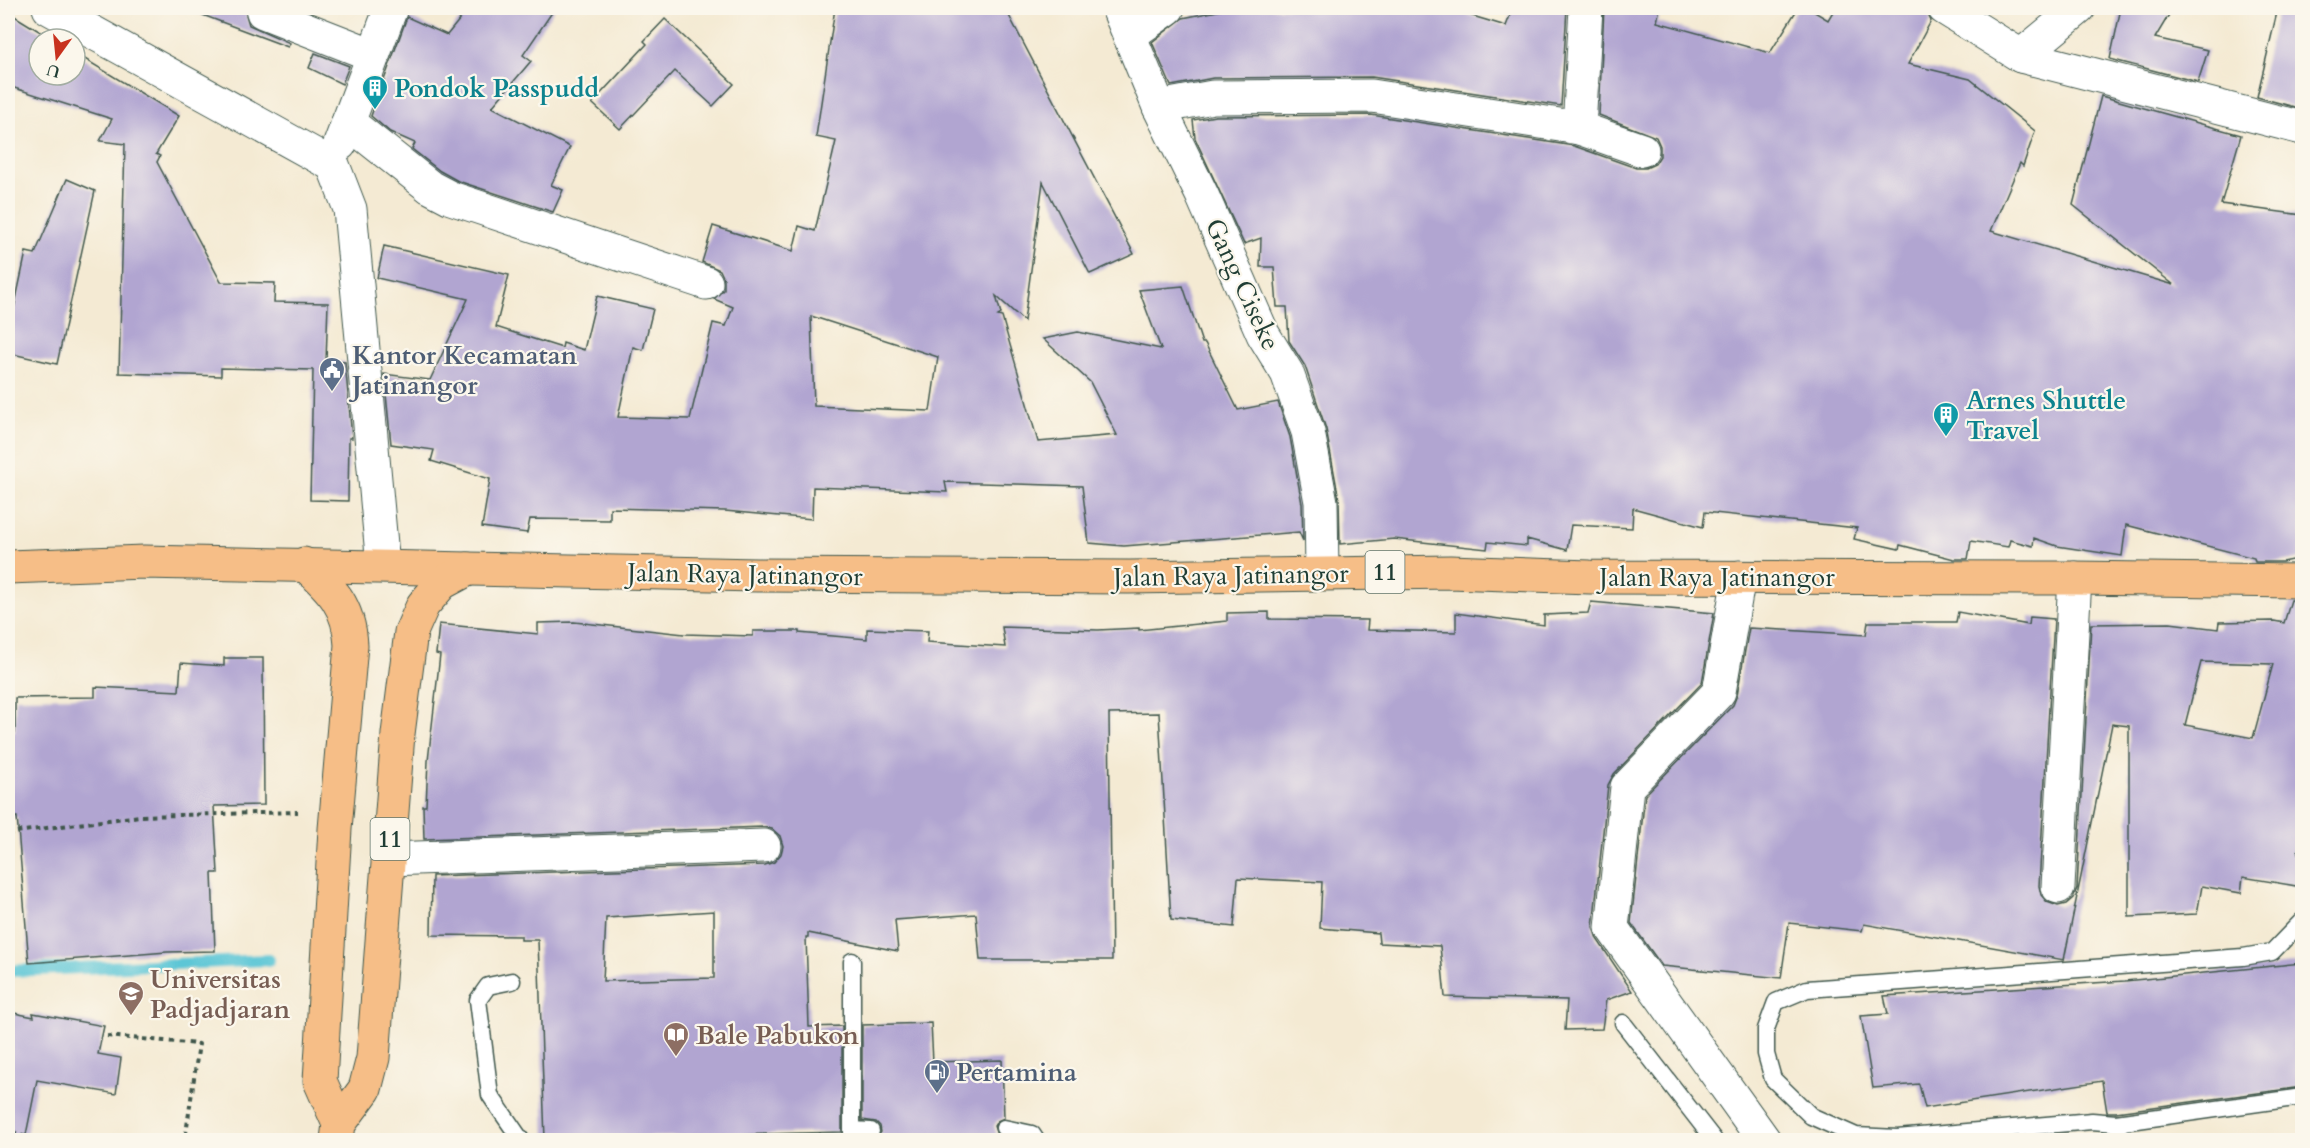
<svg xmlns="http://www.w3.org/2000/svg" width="2310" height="1148" viewBox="0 0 2310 1148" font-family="Cardo,serif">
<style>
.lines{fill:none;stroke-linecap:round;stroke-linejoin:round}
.stream{stroke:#5bc6d6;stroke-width:12}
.building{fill:#b1a5d1;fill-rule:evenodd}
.service-casing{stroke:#3f574c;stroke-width:19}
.minor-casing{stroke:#3f574c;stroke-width:35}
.trunk-casing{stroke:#3f574c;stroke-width:35}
.path{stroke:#3f574c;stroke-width:4;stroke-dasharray:4.5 4.5;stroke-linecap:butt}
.service{stroke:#fff;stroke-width:16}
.minor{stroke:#fff;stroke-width:33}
.trunk{stroke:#f6be87;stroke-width:33}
.labels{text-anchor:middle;stroke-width:4.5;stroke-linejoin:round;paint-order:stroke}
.shield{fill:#fbf7ec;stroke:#61756b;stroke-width:1.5}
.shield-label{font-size:24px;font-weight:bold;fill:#1f3d34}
.culture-label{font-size:26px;font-weight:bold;fill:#0d838f;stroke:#fbf7ec;text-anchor:start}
.street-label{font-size:26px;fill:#1f3d34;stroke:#fbf7ec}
.service-label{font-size:26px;font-weight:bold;fill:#4e5e75;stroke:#fbf7ec;text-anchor:start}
.education-label{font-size:26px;font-weight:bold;fill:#785e54;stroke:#fbf7ec;text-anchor:start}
</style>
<rect width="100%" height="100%" fill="#fbf7ec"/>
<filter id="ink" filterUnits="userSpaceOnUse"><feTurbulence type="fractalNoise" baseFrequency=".0167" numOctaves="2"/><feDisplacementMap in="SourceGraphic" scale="12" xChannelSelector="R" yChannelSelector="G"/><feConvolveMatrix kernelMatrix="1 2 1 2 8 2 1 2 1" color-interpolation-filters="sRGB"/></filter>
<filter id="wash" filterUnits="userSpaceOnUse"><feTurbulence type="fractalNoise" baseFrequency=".008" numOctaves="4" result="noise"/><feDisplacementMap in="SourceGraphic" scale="24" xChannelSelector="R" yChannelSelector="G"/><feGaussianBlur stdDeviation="1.35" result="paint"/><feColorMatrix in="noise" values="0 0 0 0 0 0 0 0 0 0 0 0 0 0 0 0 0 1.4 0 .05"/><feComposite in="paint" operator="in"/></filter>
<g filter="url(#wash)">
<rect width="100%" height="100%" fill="#f4ead3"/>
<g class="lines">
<polyline class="stream" points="8,971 269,960"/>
</g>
<g id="blocks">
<g class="building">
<polygon points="192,8 244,8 249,25 290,43 288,47 192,11"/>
<polygon points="469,8 555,8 523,55 531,61 492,107 570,147 551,185 563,190 553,212 458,181 440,171 412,149 415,143 390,132 371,116 407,17 447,35"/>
<path d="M835,8H1005L1134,254L1090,274L1043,182L1024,321L996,296L1001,314L998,316L1002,317L1038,442L1117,435L1090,382L1043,339L1078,332L1161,349L1139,290L1183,286L1202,343H1205L1238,410L1278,402L1290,437L1302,504L1303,541L1299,532L1124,546L1089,543L1082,486L945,482L947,492L813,487L812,519L725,511L610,508V520L530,519L527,533L482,527L490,479L431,461L434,450L391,444L384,374L430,380L468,299L377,278L384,246L509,275L496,327L562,348L563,343L584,350L597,296L653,309L643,350L633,347L618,417L690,419L713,323L726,326L733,307L714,299L724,289V279L720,270L702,262L713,226L793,251L799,226L815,231L836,141L816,137ZM811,316L938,357L930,411L814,406Z"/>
<polygon points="1232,8 1446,8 1506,26 1513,8 1567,8 1561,106 1372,77 1213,78 1171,86 1152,42 1183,18"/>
<polygon points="1604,8 1660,8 1657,22 1770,53 1798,8 1808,8 1828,20 1835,8 1925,8 1931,21 1908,64 1970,79 2035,131 2023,166 2020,163 1991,231 2174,285 2073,205 2101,96 2241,135 2221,204 2302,215 2302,558 2282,562 2255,562 2254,558 2126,525 2122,556 2057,546 2034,538 2033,546 2010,540 2008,547 1971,541 1968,559 1954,559 1900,545 1899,549 1854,539 1857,528 1705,512 1703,527 1633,508 1632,528 1571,525 1567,550 1527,539 1527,546 1488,542 1487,549 1394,539 1340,544 1339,499 1326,429 1305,366 1289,341 1287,307 1277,307 1274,267 1260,267 1261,238 1244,244 1195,138 1193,120 1215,116 1371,115 1574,146 1636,168 1646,168 1655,164 1660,156 1660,146 1656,137 1599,115"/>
<polygon points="2121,8 2173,8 2155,38 2208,50 2198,82 2110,59"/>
<polygon points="2278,8 2302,8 2302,109 2257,97"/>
<polygon points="8,12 52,39 39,39 39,75 75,75 75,53 179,116 156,154 160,156 157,162 221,282 275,283 274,302 328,303 326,361 345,362 352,438 349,438 348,501 310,500 313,370 221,368 221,376 119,373 125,144 100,141 112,119 8,86"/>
<polygon points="665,19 734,84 713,106 675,71 620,129 592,103 647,44 644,41"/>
<polygon points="315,53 349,66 342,84 309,68"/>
<polygon points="67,179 95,191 57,364 8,353 8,337 26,252 35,254"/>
<path d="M2291,600H2302V838L2298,851L2302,861V887L2243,877L2241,893L2202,886L2197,914L2129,917V726L2112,724L2064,960L1864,924L1862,931L1789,923L1781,978L1662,966L1631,923L1645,795L1733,705L1737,695L1749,628L1866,635L1868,622H1956L1958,612L2029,625L2030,617L2054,619L2039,886L2041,895L2047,902L2058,906L2066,904L2073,898L2077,888L2091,624L2170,623L2218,629L2219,622L2274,621L2284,623ZM2201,662L2273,664L2253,738L2185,725Z"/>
<path d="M1591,602L1714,613L1702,683L1614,774L1608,785L1593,927L1597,939L1632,991L1606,1000L1602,1029L1565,1030L1567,1000L1445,997L1440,946L1379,943L1378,933L1320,928L1322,882L1238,878L1234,927L1171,920L1159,713L1109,714L1112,960H980L976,914L895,920L898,951L808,933V937H806L809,1027L842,1026V1132L545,1140L538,940H521V936L431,935L432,876L765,865L774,862L781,854L783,846L780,836L772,829L763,827L424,839L423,806H426L428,761L440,655L436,654L439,624L538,634V623L574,622L684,634L753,636V631H799V633L867,639V629L928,631L927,642L1005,647L1002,627L1098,630L1139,628V630L1227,621V613L1269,612V619L1368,620L1367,630L1456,632V613L1544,625V615L1588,613ZM714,911V978L603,981L606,918Z"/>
<polygon points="224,658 263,658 264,805 214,806 218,873 212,873 215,951 167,952 29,963 17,817 8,817 8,732 15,732 15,698 95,697 95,687 179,691 181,663 224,666"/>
<polygon points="2302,963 2302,1087 2116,1112 2107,1112 2102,1081 1925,1108 1919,1084 1873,1088 1861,1016 1888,1014 1884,996 2125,981"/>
<polygon points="14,1013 34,1017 33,1013 104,1026 98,1054 121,1058 116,1094 37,1080 25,1140 8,1140 8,1047"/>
<polygon points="931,1023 933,1062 1002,1060 1004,1118 997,1121 994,1126 997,1135 1005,1140 875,1140 881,1132 880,1126 876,1122 862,1120 862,1025"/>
</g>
</g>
</g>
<g filter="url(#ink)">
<use href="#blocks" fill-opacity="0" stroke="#3f574c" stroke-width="1.5"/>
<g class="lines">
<defs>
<g id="service">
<polyline points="512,981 488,986 478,1000 490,1095 521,1140"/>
<polyline points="1623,1023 1714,1140"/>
<polyline points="2116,1123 2302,1097"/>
<polyline points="1004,1128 1032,1134 1036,1140"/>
<polyline points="852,1130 871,1131"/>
<polyline points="852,1140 852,961"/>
<polyline points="2121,1140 2116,1123 2092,1121 1897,1138 1856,1136 1811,1116 1773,1079 1766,1054 1766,1029 1776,1002 1807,989 2243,957 2272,952 2302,921"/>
</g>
<g id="minor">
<polyline points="49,8 333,165 350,209 383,566"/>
<polyline points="262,8 263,12 373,55"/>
<polyline points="1118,8 1159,107 1202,195 1263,334 1287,373 1308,432 1321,502 1322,573"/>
<polyline points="1586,8 1579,128 1642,150"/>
<polyline points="1944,8 2021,56 2302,128"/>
<polyline points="1130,35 1168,8"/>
<polyline points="2021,56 2079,8"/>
<polyline points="1159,107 1213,97 1372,96 1579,128"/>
<polyline points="348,122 430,187 451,198 706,283"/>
<polyline points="340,144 391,8"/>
<polyline points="1739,577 1719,692 1627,787 1612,928 1764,1140"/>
<polyline points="388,859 764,846"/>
<polyline points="2058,887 2075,578"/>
</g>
<g id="trunk">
<path d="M304,564C332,589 349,606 351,645L335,829L320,1081L339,1124"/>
<polyline points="8,567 144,562 757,575 1129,577 1450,572 1590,577 2075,578 2302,581"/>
<polyline points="337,1140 339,1124 365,1089 373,1058 398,734 411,632 423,605 442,583 468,569"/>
</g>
</defs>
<use href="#service" class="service-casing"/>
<use href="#minor" class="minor-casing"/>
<use href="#trunk" class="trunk-casing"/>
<g class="path">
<polyline points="8,833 140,816 298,812"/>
<polyline points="107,1036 199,1044 185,1140"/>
<polyline points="8,1124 15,1133 34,1140"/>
</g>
<use href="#service" class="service"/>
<use href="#minor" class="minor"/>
<use href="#trunk" class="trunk"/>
</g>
</g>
<defs>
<symbol id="building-pin" viewBox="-11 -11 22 30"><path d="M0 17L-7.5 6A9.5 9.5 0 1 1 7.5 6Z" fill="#0f9aa8" stroke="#fbf7ec"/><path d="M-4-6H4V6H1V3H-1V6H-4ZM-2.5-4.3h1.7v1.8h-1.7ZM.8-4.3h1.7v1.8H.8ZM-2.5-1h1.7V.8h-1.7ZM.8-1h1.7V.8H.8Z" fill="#fff"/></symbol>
<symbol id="civic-pin" viewBox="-11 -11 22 30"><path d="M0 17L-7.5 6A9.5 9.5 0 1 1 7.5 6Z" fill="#5c6f8a" stroke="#fbf7ec"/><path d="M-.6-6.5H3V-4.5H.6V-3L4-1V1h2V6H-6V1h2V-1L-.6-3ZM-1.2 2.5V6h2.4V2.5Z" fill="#fff"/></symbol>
<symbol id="university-pin" viewBox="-11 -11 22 30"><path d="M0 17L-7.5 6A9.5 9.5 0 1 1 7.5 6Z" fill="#8d6e63" stroke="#fbf7ec"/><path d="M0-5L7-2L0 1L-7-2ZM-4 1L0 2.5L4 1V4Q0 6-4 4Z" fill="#fff"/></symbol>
<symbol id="library-pin" viewBox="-11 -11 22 30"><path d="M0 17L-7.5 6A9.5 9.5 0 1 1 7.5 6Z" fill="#8d6e63" stroke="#fbf7ec"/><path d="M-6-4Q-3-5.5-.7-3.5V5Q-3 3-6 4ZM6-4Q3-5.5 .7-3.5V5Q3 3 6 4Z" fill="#fff"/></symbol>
<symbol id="fuel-pin" viewBox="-11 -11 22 30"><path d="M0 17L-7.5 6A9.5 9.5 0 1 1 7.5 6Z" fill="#5c6f8a" stroke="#fbf7ec"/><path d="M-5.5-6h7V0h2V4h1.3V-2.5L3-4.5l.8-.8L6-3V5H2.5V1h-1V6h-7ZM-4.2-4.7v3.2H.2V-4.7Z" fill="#fff"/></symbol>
</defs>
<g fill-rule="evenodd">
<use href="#building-pin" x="360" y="73" width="30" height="40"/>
<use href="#civic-pin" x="317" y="355" width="30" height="40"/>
<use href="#building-pin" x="1931" y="400" width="30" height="40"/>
<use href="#university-pin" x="116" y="979" width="30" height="40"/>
<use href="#library-pin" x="661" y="1020" width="30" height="40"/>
<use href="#fuel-pin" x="922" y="1057" width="30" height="40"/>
</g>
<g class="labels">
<g class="shield">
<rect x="1365.5" y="551" width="39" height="42" rx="4.5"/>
<rect x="370.5" y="818" width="39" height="42" rx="4.5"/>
</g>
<g class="shield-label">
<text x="1385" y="580">11</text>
<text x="390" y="847">11</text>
</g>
<g class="culture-label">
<text x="394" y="97">Pondok Passpudd</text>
<text x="1966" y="409">Arnes Shuttle<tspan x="1966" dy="30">Travel</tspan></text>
</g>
<g class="street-label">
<text transform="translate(1243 284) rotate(65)" y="9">Gang Ciseke</text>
<text transform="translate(745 574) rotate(1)" y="9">Jalan Raya Jatinangor</text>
<text transform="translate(1231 575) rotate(-1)" y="9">Jalan Raya Jatinangor</text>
<text x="1717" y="586">Jalan Raya Jatinangor</text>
</g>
<g class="service-label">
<text x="352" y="364">Kantor Kecamatan<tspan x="352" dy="30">Jatinangor</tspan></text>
<text x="956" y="1081">Pertamina</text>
</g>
<g class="education-label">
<text x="150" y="988">Universitas<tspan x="150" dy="30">Padjadjaran</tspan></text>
<text x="696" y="1044">Bale Pabukon</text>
</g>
</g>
<rect width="2310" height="1148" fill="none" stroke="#fbf7ec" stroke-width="30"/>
<g transform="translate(57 57) rotate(195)"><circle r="28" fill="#fbf7ec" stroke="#a3ada2" stroke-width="1.5"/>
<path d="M0-4.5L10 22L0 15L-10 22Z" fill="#c8321e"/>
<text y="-9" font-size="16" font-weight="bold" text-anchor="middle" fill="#1f3d34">U</text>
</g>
</svg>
